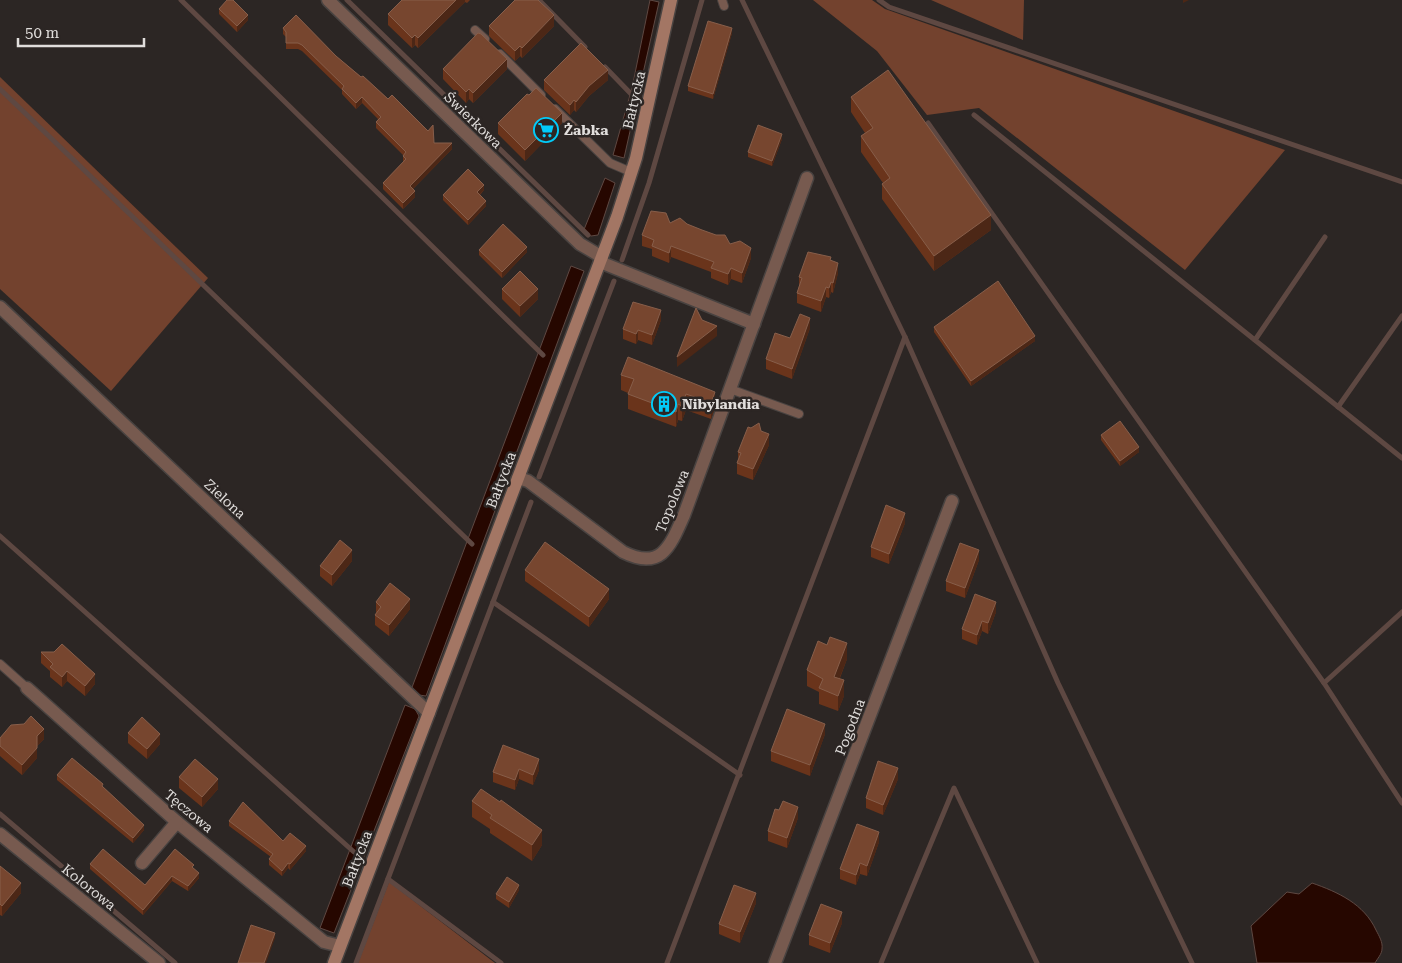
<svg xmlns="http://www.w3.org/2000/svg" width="1402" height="963" viewBox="0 0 1402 963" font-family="'Roboto Serif',serif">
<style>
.green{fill:#73422e}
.water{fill:#260700;stroke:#5e4842}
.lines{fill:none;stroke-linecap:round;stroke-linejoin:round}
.stream{stroke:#5e4842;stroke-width:5}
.service-casing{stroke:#494341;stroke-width:10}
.minor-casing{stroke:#494341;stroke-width:15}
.secondary-casing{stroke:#494341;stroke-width:15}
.service{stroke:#775a4f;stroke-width:8}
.minor{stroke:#775a4f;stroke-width:12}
.secondary{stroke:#a37664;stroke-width:12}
.wall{fill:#6a341b}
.shaded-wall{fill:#4c2716}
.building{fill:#77462f;stroke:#875e4a}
.labels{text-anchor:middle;stroke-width:5;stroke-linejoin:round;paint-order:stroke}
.street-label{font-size:14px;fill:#e1dedc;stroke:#2c2624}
.poi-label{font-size:14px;font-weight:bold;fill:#e1dedc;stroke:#2c2624;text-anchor:start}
</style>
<rect width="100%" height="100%" fill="#2c2624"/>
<g class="green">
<polygon points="813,0 872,0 885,9 1285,150 1185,270 979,108 927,115 877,51"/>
<polygon points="931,0 1024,0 1023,40"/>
<polygon points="0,77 208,278 111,391 0,289"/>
<polygon points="389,882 495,963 358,963"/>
</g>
<g class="water">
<polygon points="650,0 659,2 624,158 613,155 632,88"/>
<polygon points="605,178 615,183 598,235 591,236 583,232"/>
<polygon points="571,266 584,271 426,696 419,695 411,690"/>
<polygon points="405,705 415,709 419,716 334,933 320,928"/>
<path d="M1312,883C1338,892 1364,904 1376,930C1379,936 1383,942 1382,949C1382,954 1377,959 1375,963H1257L1251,926L1287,892L1299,894Z"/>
</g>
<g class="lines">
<g class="stream">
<polyline points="181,0 543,355"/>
<polyline points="347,0 588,235"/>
<polyline points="539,0 585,47"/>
<polyline points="742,0 905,337 1058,683 1192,963"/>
<polyline points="879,0 889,7 1402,182"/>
<polyline points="605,67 634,97"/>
<polyline points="0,89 472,544"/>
<polyline points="974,115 1402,458"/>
<polyline points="928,123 1324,683 1402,803"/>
<polyline points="622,260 649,183 702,0"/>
<polyline points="1255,340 1325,237"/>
<polyline points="1338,407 1402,316"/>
<polyline points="539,477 614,281"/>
<polyline points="0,536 354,852"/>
<polyline points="493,602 740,775"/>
<polyline points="1324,683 1402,612"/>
<polyline points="0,814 175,963"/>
<polyline points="388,879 501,963"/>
<polyline points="356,963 531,502"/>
<polyline points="667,963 905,337"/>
<polyline points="881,963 954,788 1037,963"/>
</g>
<defs>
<g id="service">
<polyline points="722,0 724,6"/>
<polyline points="475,30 485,39"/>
<polyline points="500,54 541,95"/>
<polyline points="555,109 610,163 631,172"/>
<polyline points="730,389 799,414"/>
<polyline points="0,664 27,688"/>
</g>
<g id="minor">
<polyline points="328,0 580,244 602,257"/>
<polyline points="600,262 754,324"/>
<polyline points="0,307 429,713"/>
<path d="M518,478L528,481L623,552C661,571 670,547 684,515L807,178"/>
<polyline points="27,688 177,822 324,942 340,946"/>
<polyline points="0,834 159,963"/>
<polyline points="142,863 177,822"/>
<polyline points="775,963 952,501"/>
</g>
<polyline id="secondary" points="334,963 617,217 636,158 671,0"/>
</defs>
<use href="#service" class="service-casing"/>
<use href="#minor" class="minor-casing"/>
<use href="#secondary" class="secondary-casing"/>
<use href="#service" class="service"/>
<use href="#minor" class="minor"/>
<use href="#secondary" class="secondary"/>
</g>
<g class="wall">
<polygon points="402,0 470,0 467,3 465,2 418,48 415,45 412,48 388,25 388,14"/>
<polygon points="219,9 248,20 237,32 219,14"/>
<polygon points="489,26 554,26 522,58 520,56 515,61 489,36"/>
<polygon points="283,28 336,56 388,99 434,143 452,149 413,189 415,197 403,209 383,189 383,183 403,162 403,155 376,128 376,122 378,119 362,103 356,109 342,94 342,90 302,51 298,49 286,49 286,37 283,34"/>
<polygon points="732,33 713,99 688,91 688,86"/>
<polygon points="443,69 507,69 473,103 469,99 466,103 443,79"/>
<polygon points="544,80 608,80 589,96 576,112 574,110 570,115 544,90"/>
<polygon points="529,95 562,123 525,161 498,134 498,123"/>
<polygon points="851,97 991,230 934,271 882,199 882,184 883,183 861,152 861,136 865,133 851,112"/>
<polygon points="782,139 772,166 748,157 748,152"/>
<polygon points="484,190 480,195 486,206 468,225 443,200 443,195"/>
<polygon points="670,223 687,224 730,244 751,258 742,283 731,279 728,285 711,278 711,272 671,257 669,263 652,256 652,249 642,246 642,235"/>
<polygon points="479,250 527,252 502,278 479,255"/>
<polygon points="831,260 838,273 833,293 831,292 829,298 826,297 821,312 797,303 797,293 799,286 799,277"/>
<polygon points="502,289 538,299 520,317 502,299"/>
<polygon points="661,320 652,345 638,340 636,344 623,339 623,329"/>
<polygon points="934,327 1035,341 971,386 934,332"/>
<polygon points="810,328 792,379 766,369 766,359 790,338"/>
<polygon points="621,375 715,392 715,407 711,419 686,410 682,421 678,420 676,427 628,409 628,393 621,390"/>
<polygon points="761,431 769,445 753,480 737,474 737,463 738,459 738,452"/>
<polygon points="1101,435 1139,452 1120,466 1101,440"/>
<polygon points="905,523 889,564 871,557 871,547"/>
<polygon points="979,560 965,598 946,591 946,581"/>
<polygon points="352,561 332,586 320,576 320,566"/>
<polygon points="525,570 609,599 589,627 525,581"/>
<polygon points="376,602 410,609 389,636 375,625 375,615 376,613"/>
<polygon points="996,612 988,634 982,631 977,645 962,639 962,629"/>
<polygon points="41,652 95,684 85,696 67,681 62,687 50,677 50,671 41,663"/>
<polygon points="847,659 840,678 844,696 838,711 819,704 819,692 807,686 807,670"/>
<polygon points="128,733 160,744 147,759 128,743"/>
<polygon points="825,734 810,776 771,761 771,751"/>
<polygon points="0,738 44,739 37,746 37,758 22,775 0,756"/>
<polygon points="503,745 539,770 533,785 519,779 515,790 493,782 493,772"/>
<polygon points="57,775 103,787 144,830 133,843 57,780"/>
<polygon points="179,777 218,789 202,807 179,788"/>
<polygon points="898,779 883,815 866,808 866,798"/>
<polygon points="472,801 500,802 542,845 532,861 490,833 490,829 472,817"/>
<polygon points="798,818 787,848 768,841 768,831"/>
<polygon points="229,821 283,841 306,851 290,870 288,868 282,876 269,865 269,859 271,857 229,826"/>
<polygon points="879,842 867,876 860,874 856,885 840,879 840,869"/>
<polygon points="90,864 145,885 194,869 199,878 188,891 172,881 143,915 90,869"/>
<polygon points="0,866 21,893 2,916 0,915"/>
<polygon points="519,890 509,908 496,899 496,894"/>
<polygon points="756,903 740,943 719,934 719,924"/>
<polygon points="842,923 830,953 809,945 809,935"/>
</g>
<g class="shaded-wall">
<polygon points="456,0 465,0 465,2 418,48 418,38"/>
<polygon points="1183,0 1189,0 1183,3"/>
<polygon points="248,15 248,20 237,32 237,26"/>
<polygon points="554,15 554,26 522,58 522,48"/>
<polygon points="732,28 732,33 713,99 713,94"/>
<polygon points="415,35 415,45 412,48 412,38"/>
<polygon points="520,46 520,56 515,61 515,51"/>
<polygon points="507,59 507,69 473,103 473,93"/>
<polygon points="608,70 608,80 589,96 576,112 576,102 589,86"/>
<polygon points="469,89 469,99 466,103 466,92"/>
<polygon points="362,97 362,103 356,109 356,103"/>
<polygon points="574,100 574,110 570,115 570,105"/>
<polygon points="562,113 562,123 525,161 525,150"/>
<polygon points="782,134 782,139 772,166 772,161"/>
<polygon points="452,143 452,149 410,192 410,186"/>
<polygon points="484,185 484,190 477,197 477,192"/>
<polygon points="415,191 415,197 403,209 403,203"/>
<polygon points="486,201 486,206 468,225 468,220"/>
<polygon points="991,215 991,230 934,271 934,256"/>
<polygon points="671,246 671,257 669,263 669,253"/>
<polygon points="527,247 527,252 502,278 502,272"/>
<polygon points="751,248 751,258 742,283 742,273"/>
<polygon points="838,263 838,273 833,293 833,283"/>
<polygon points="731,268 731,279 728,285 728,274"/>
<polygon points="831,282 831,292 829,298 829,288"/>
<polygon points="826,287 826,297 821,312 821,301"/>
<polygon points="538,289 538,299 520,317 520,306"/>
<polygon points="661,310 661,320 652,345 652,335"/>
<polygon points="810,318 810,328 792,379 792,369"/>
<polygon points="717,326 717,336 677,367 677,357"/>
<polygon points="638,330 638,340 636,344 636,334"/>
<polygon points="1035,336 1035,341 971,386 971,381"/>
<polygon points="715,392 715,407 711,419 711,403"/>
<polygon points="686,394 686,410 682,421 682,406"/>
<polygon points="678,404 678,420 676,427 676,412"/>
<polygon points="769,434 769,445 753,480 753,469"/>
<polygon points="1139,447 1139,452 1120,466 1120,461"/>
<polygon points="905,513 905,523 889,564 889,554"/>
<polygon points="352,550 352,561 332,586 332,575"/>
<polygon points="979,550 979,560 965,598 965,588"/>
<polygon points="609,589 609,599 589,627 589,617"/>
<polygon points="410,599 410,609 389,636 389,625"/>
<polygon points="996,602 996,612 988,634 988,623"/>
<polygon points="982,621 982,631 977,645 977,635"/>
<polygon points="847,643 847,659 834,692 834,677"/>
<polygon points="67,671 67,681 62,687 62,677"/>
<polygon points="95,674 95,684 85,696 85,686"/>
<polygon points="844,680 844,696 838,711 838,696"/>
<polygon points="825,724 825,734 810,776 810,765"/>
<polygon points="44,729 44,739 37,746 37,758 22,775 22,765 37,736"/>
<polygon points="160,734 160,744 147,759 147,749"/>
<polygon points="539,759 539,770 533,785 533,775"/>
<polygon points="898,768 898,779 883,815 883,805"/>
<polygon points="519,769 519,779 515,790 515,780"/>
<polygon points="218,779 218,789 202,807 202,797"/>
<polygon points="798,807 798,818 787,848 787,838"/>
<polygon points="144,825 144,830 133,843 133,838"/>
<polygon points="542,830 542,845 532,861 532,845"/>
<polygon points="879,832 879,842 867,876 867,866"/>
<polygon points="306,846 306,851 290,870 290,864"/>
<polygon points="288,863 288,868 282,876 282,871"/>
<polygon points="860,863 860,874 856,885 856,875"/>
<polygon points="199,873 199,878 188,891 188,886"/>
<polygon points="172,876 172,881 143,915 143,910"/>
<polygon points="21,883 21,893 2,916 2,906"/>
<polygon points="519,885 519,890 509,908 509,902"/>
<polygon points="756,893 756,903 740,943 740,932"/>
<polygon points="842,912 842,923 830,953 830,943"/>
<polygon points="275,933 275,938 266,963 264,963"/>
</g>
<g class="building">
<polygon points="227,0 233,0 248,15 237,26 219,9"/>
<polygon points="402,0 456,0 418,38 415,35 412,38 388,14"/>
<polygon points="515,0 538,0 554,15 522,48 520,46 515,51 489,26"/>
<polygon points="296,15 336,56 361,77 363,76 388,99 392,95 428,131 433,125 434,143 452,143 410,186 415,191 403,203 383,183 406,159 403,156 406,152 376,122 381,117 362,97 356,103 342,89 344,86 302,45 298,43 286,43 286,32 283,28"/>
<polygon points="708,21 732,28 713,94 688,86"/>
<polygon points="478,33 481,34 507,59 473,93 469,89 466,92 443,69"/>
<polygon points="581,43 608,70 589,86 576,102 574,100 570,105 544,80"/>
<polygon points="888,70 991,215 934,256 882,184 890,178 861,136 873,128 851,97"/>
<polygon points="536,88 562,113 525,150 498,123 527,94 529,95"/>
<polygon points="758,125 782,134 772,161 748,152"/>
<polygon points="468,169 484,185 477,192 486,201 468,220 443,195"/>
<polygon points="651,211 666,213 670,223 680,218 687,224 702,230 716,235 725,235 730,244 740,241 751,248 742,273 731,268 728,274 711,268 714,262 671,246 669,253 652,246 654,240 642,235"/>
<polygon points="503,224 527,247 502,272 479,250"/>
<polygon points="808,252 831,257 830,260 838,263 833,283 831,282 829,288 826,287 821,301 797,293 802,278 799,277"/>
<polygon points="520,271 538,289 520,306 502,289"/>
<polygon points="998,281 1035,336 971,381 934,327"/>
<polygon points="633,302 661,310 652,335 638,330 636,334 623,329"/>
<polygon points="696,308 702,320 717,326 677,357"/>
<polygon points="800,314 810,318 792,369 766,359 775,333 790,338"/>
<polygon points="628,357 715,392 711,403 686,394 682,406 678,404 676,412 628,394 634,379 621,375"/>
<polygon points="1120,421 1139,447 1120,461 1101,435"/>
<polygon points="759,423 761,431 769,434 753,469 737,463 741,453 738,452 748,427 751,428"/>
<polygon points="886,505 905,513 889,554 871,547"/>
<polygon points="340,540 352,550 332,575 320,566"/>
<polygon points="545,542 609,589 589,617 525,570"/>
<polygon points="960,543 979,550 965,588 946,581"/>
<polygon points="390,583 410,599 389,625 375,615 381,607 376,602"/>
<polygon points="975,594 996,602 988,623 982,621 977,635 962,629"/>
<polygon points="830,637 847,643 834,677 844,680 838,696 819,688 823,679 807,670 818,641 827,645"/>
<polygon points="62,644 95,674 85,686 67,671 62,677 50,667 53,664 41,652 54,652"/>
<polygon points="787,709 825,724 810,765 771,751"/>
<polygon points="31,716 44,729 37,736 37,748 22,765 0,746 0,738 11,725 24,724"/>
<polygon points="142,717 160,734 147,749 128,733"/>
<polygon points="503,745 539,759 533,775 519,769 515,780 493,772"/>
<polygon points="72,758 103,784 102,786 144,825 133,838 57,775"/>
<polygon points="195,759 218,779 202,797 179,777"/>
<polygon points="878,761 898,768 883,805 866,798"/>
<polygon points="481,789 500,802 501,800 542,830 532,845 490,818 492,815 472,801"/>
<polygon points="783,801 798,807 787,838 768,831 775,809 779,810"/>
<polygon points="243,802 283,841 290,833 306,846 290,864 288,863 282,871 269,859 273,854 229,821"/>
<polygon points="857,824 879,832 867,866 860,863 856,875 840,869"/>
<polygon points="103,849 145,885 175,849 194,865 192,867 199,873 188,886 172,876 143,910 90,864"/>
<polygon points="0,866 21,883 2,906 0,904"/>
<polygon points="507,877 519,885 509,902 496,894"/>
<polygon points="734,885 756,893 740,932 719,924"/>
<polygon points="821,904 842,912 830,943 809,935"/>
<polygon points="251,925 275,933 264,963 238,963"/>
</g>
<defs>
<symbol id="supermarket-ring" viewBox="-11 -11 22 22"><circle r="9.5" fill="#2c2624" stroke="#02cbf9" stroke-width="1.5"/><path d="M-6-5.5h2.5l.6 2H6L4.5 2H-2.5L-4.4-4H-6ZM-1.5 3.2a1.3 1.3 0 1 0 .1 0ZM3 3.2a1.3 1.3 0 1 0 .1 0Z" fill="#02cbf9"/></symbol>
<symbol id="building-ring" viewBox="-11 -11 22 22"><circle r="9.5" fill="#2c2624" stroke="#02cbf9" stroke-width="1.5"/><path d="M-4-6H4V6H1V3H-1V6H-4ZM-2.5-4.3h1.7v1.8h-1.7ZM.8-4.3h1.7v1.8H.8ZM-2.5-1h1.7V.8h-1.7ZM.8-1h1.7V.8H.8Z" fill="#02cbf9"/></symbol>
</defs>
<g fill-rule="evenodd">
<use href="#supermarket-ring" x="532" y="116" width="28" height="28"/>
<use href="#building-ring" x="650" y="390" width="28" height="28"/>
</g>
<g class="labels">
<g class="street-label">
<text transform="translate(634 100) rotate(-77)" y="5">Bałtycka</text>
<text transform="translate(473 120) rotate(44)" y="5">Świerkowa</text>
<text transform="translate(501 480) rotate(-69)" y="5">Bałtycka</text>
<text transform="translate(225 499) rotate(43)" y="5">Zielona</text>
<text transform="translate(672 501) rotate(-68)" y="5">Topolowa</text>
<text transform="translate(850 727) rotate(-69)" y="5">Pogodna</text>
<text transform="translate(189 811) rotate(40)" y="5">Tęczowa</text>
<text transform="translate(357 859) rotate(-69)" y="5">Bałtycka</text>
<text transform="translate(89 887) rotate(39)" y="5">Kolorowa</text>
</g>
<g class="poi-label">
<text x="564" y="135">Żabka</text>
<text x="682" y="409">Nibylandia</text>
</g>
</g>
<path d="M18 38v8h126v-8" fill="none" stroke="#e1dedc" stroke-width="2.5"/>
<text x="25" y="38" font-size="15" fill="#e1dedc" stroke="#2c2624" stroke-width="4" paint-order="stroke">50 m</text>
</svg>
